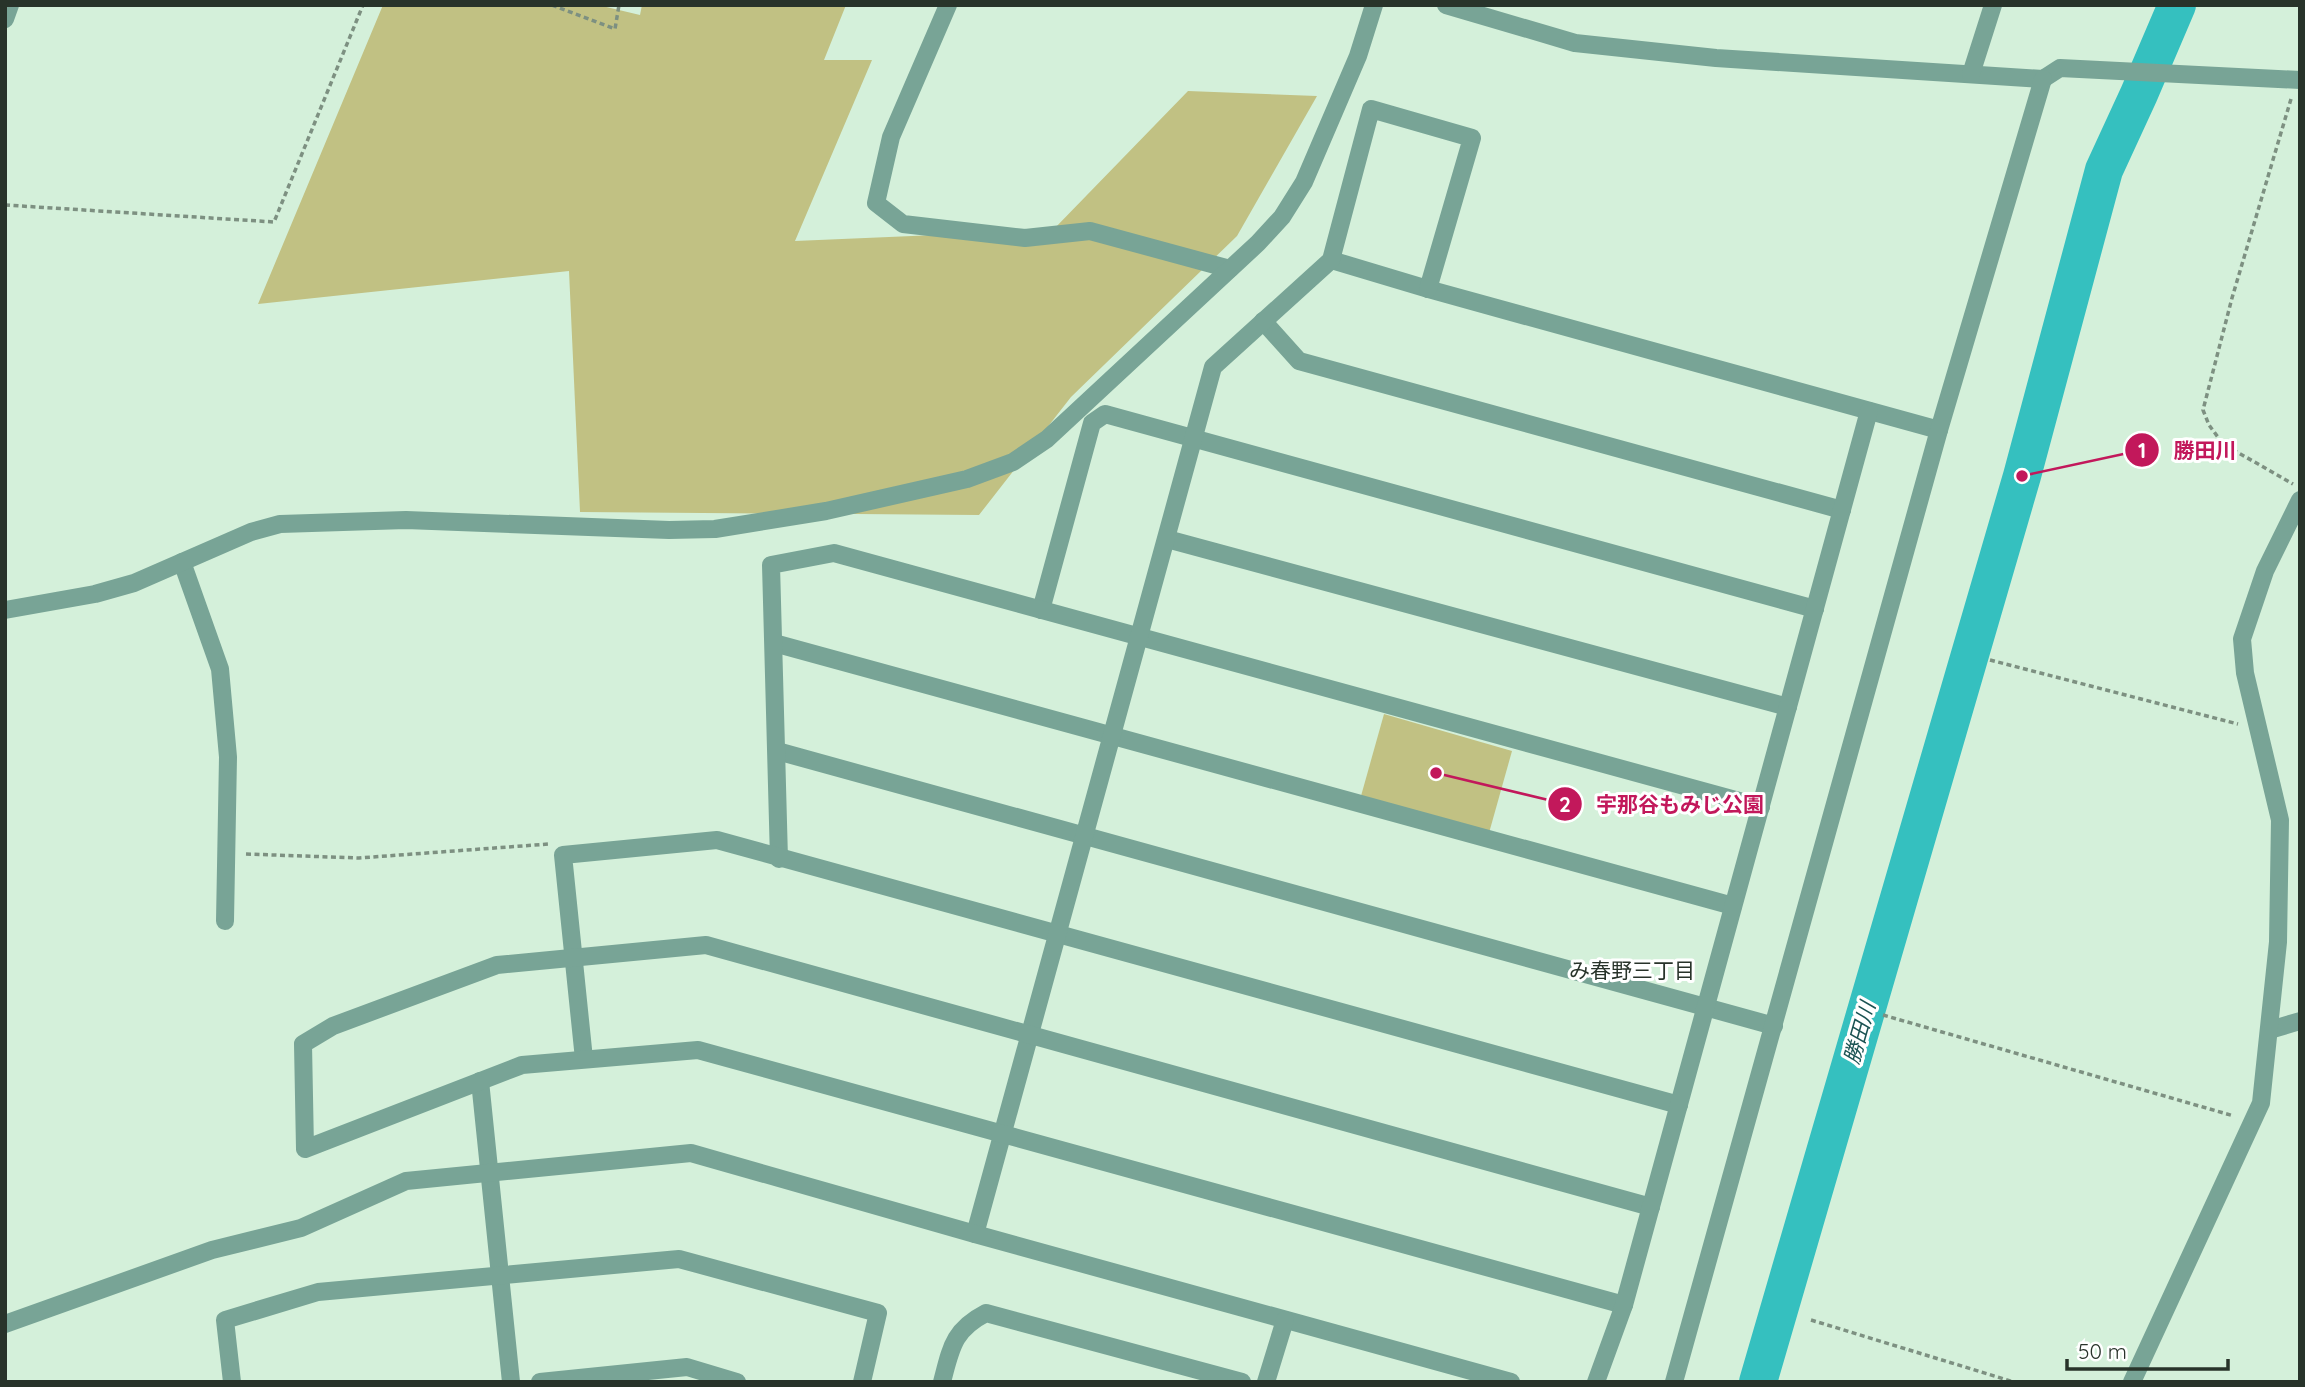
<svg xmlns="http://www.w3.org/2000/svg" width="2305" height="1387" viewBox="0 0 2305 1387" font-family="Quicksand,'Noto Sans JP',sans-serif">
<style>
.green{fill:#c1c183}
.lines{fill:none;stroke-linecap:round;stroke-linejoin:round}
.river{stroke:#35c0bf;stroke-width:38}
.path{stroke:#7d9081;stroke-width:3.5;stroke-dasharray:5 3.5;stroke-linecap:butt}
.minor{stroke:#78a496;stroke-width:18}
.labels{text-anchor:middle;stroke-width:6;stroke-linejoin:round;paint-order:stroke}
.neighbourhood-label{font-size:21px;fill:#28332a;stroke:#fff}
.water-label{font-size:21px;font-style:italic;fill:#1b5353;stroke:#fff}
.leader{fill:none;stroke:#c2185b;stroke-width:2.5}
.callout-dot{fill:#c2185b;stroke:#fff;stroke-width:2.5}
.mark-label{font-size:21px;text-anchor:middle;font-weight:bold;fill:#fff}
.callout-label{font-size:21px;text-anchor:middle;font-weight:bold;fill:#c2185b;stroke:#fff;stroke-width:6;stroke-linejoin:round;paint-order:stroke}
</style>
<rect width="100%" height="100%" fill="#d4f0da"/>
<g class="green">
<polygon points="383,5 598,5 640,15 642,5 846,5 824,60 872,60 795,241 1053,230 1188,91 1317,96 1237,236 1071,397 979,515 580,512 569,271 258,304"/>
<polygon points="1384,714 1512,751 1489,833 1361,796"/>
</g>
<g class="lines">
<polyline class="river" points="1758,1382 2022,476 2104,170 2139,94 2177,5"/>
<g class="path">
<polyline points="552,5 615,29 619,5"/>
<polyline points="2291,99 2232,298 2203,410 2209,425 2223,444 2293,484"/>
<polyline points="5,205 274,222 363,5"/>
<polyline points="1990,660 2238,724"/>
<polyline points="246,854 359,858 549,844"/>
<polyline points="1883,1015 2234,1116"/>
<polyline points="1811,1320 2014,1382"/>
</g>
<g class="minor">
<polyline points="948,5 891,137 876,203 903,224 1025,238 1090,231 1230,269"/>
<polyline points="1446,5 1575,43 1716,58 2043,79 2060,68 2300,80"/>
<polyline points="5,19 10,5"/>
<polyline points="1971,74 1993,5"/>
<polyline points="1331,260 1428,289 1939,430"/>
<polyline points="1263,321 1299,361 1842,510"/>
<polyline points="1167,539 1788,707"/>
<polyline points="182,562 220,669 228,757 225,921"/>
<polyline points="5,610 95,594 134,583 251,532 280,524 406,520 669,530 715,529 826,511 967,479 1013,462 1047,439 1258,243 1282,217 1304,182 1358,56 1374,5"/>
<polyline points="1041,610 1092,423 1105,414 1815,609"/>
<polyline points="774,643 1733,906"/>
<polyline points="777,751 1774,1026"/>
<polyline points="779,859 771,565 834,553 1761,807"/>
<polyline points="2270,1030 2300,1021"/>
<polyline points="584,1059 563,855 717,840 1679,1105"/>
<polyline points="480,1081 511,1382"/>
<polyline points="975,1234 1213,367 1331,260 1371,109 1472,138 1428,289"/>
<polyline points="1624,1305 698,1050 522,1065 305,1149 303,1044 333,1026 497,965 706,945 1651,1207"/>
<polyline points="5,1324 212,1250 301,1228 406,1181 691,1153 975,1234 1511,1382"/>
<polyline points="232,1382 225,1320 318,1292 679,1259 878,1313 862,1382"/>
<polyline points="540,1382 687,1367 737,1382"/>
<path d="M942,1382C951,1348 953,1330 986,1313L1242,1382"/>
<polyline points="1266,1382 1285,1320"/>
<polyline points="1596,1382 1624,1305 1869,411"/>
<polyline points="1674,1382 1939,430 2043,79"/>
<polyline points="2132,1382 2261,1103 2278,942 2280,820 2245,673 2242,639 2265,571 2300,500"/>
</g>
</g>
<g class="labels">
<g class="neighbourhood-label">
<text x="1632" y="978">み春野三丁目</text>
</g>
<g class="water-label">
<text transform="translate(1860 1033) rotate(-74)" y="7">勝田川</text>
</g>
</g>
<path class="leader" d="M2022 476L2142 450M1436 773L1565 804"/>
<g class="callout-dot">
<circle cx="2022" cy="476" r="7"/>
<circle cx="1436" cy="773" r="7"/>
<circle cx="2142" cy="450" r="18"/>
<circle cx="1565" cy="804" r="18"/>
</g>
<g class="mark-label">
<text x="2142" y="458">1</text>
<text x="1565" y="812">2</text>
</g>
<g class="callout-label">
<text x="2205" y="458">勝田川</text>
<text x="1680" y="812">宇那谷もみじ公園</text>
</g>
<rect width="2305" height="1387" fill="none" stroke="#28332a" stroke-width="14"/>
<path d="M2067 1359v10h161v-10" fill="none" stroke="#28332a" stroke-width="3.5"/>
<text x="2078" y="1359" font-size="21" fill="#28332a" stroke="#ffffff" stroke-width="5" paint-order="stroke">50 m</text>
</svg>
